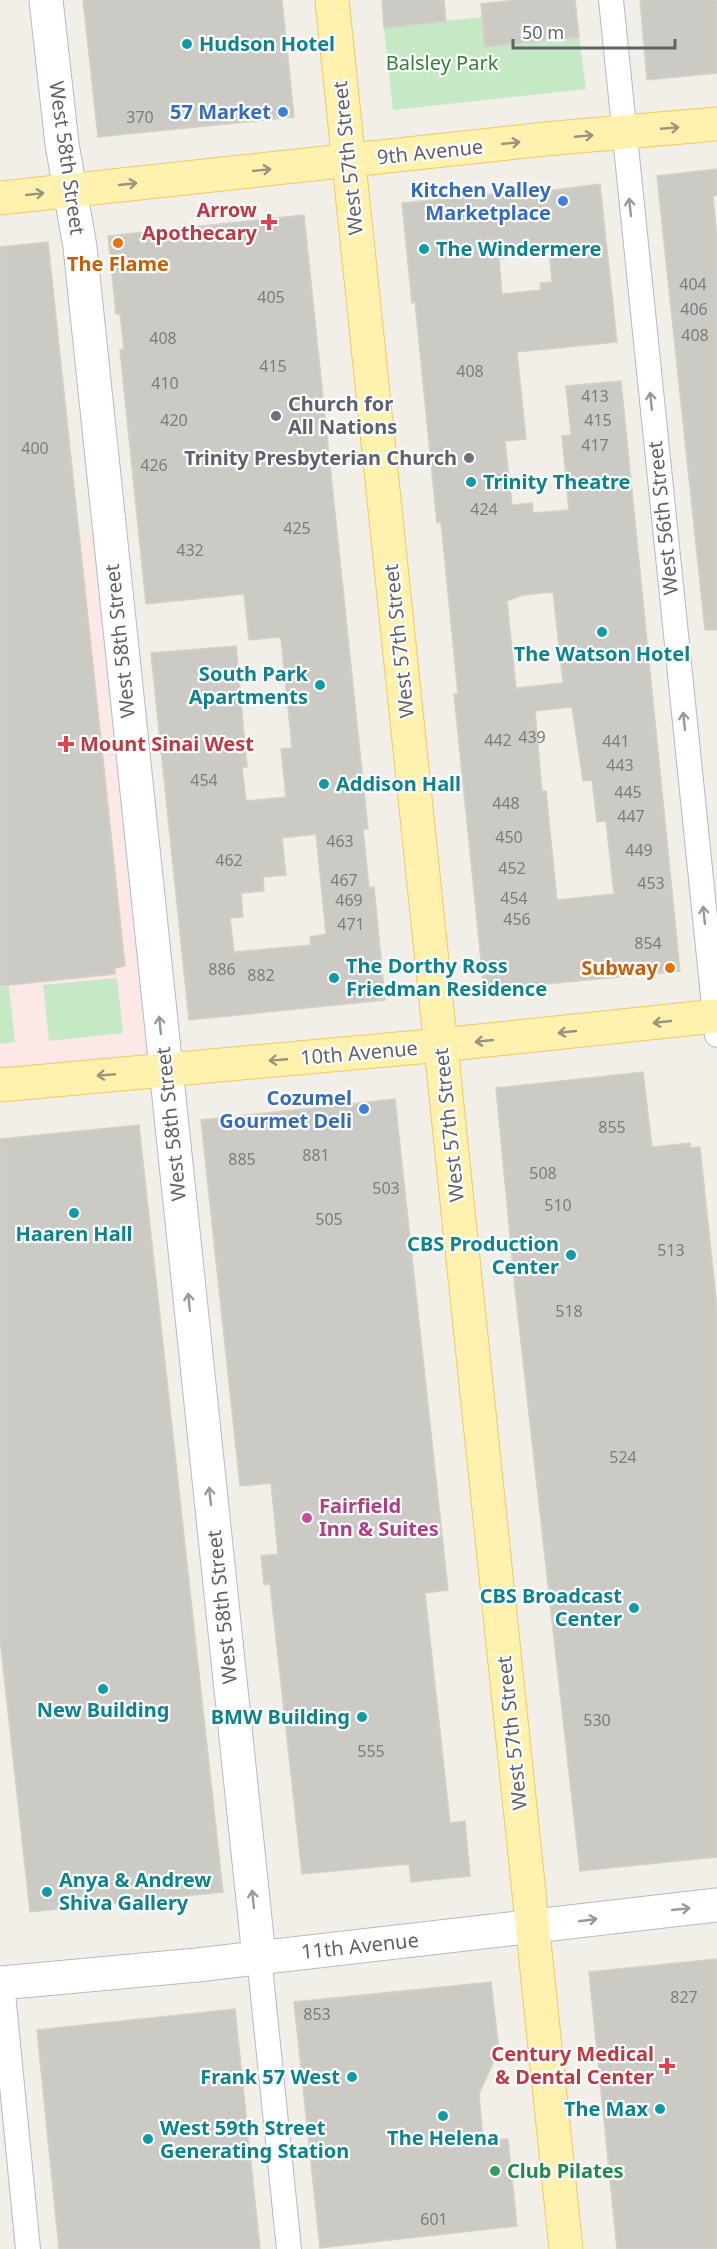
<svg xmlns="http://www.w3.org/2000/svg" width="717" height="2249" viewBox="0 0 717 2249" font-family="'Noto Sans',sans-serif">
<style>
.medical{fill:#fce8e6}
.green{fill:#c5e8c5}
.building{fill:#cccac5;stroke:#d6d1c6;stroke-width:1.5;fill-rule:evenodd}
.lines{fill:none;stroke-linecap:round;stroke-linejoin:round}
.street-casing{stroke:#b5b8bc;stroke-width:26}
.secondary-casing{stroke:#b6babf;stroke-width:35}
.primary-casing{stroke:#f2c960;stroke-width:35}
.street{stroke:#fff;stroke-width:24}
.secondary{stroke:#fff;stroke-width:33}
.primary{stroke:#fff2af;stroke-width:33}
.oneway{stroke:#979581}
.oneway2{stroke:#979a9d}
.culture-dot{fill:#0f9aa8;stroke:#fff;stroke-width:2}
.shop-dot{fill:#3f7fe0;stroke:#fff;stroke-width:2}
.health-dot{fill:#e0444e;stroke:#fff;stroke-width:2}
.food-dot{fill:#e8710a;stroke:#fff;stroke-width:2}
.worship-dot{fill:#6b7280;stroke:#fff;stroke-width:2}
.hotel-dot{fill:#d1479c;stroke:#fff;stroke-width:2}
.leisure-dot{fill:#2e9e5b;stroke:#fff;stroke-width:2}
.labels{text-anchor:middle;stroke-width:4.5;stroke-linejoin:round;paint-order:stroke}
.number-label{font-size:16px;fill:#7a7d7f}
.culture-label{font-size:20px;font-weight:bold;fill:#0d838f;stroke:#fff;text-anchor:start}
.park-label{font-size:20px;fill:#348238;stroke:#fff}
.shop-label{font-size:20px;font-weight:bold;fill:#366cbe;stroke:#fff;text-anchor:end}
.street-label{font-size:20px;fill:#5f6368;stroke:#fff}
.health-label{font-size:20px;font-weight:bold;fill:#be3a42;stroke:#fff;text-anchor:end}
.food-label{font-size:20px;font-weight:bold;fill:#c56008;stroke:#fff}
.worship-label{font-size:20px;font-weight:bold;fill:#5b616d;stroke:#fff;text-anchor:start}
.hotel-label{font-size:20px;font-weight:bold;fill:#b23c85;stroke:#fff;text-anchor:start}
.leisure-label{font-size:20px;font-weight:bold;fill:#27864d;stroke:#fff;text-anchor:start}
</style>
<rect width="100%" height="100%" fill="#f1efe8"/>
<polygon class="medical" points="109,533 165,1070 0,1085 0,543"/>
<g class="green">
<polygon points="482,17 485,47 579,37 586,89 393,110 384,28"/>
<polygon points="117,978 123,1033 49,1041 43,985"/>
<polygon points="9,986 15,1042 0,1044 0,987"/>
</g>
<g class="building">
<polygon points="83,0 282,0 294,117 98,137"/>
<polygon points="382,0 444,0 446,21 384,28"/>
<polygon points="517,0 575,0 579,37 485,47 481,4"/>
<polygon points="640,0 717,0 717,73 647,80"/>
<polygon points="717,169 717,195 713,196 717,238 717,630 705,630 657,176"/>
<path d="M600,184L617,342L517,352L526,439L505,441L512,505L532,503L533,513L569,510L562,436L571,435L566,386L621,381L680,971L484,990L454,694H458L441,522L437,523L415,302L412,303L402,203L515,192V195ZM549,248L552,282L540,283L541,290L502,294L499,259L511,257L510,252ZM553,592L563,683L516,688L507,601L522,595ZM572,707L583,781L592,780L597,822L606,821L614,894L557,900L546,791H542L535,711Z"/>
<path d="M304,215L368,829H363L365,848L369,888L374,887L385,1000L189,1020L151,653L236,646L247,767H242L246,801L286,797L281,749L292,748L281,639L279,637L249,640L244,594L146,604L120,350L124,349L120,314H116L108,236ZM316,834L326,934L310,937L311,945L234,952L230,918L243,917L241,893L264,891L263,877L286,875L282,838Z"/>
<polygon points="48,242 125,966 115,968 115,974 0,986 0,247"/>
<polygon points="643,1072 652,1147 690,1143 690,1148 700,1147 717,1308 717,1857 580,1871 515,1289 496,1088"/>
<polygon points="395,1099 448,1590 425,1593 450,1823 465,1821 470,1876 411,1882 409,1864 302,1874 270,1584 264,1585 261,1556 278,1554 271,1483 240,1486 201,1120"/>
<polygon points="139,1125 223,1892 30,1912 0,1639 0,1139"/>
<polygon points="717,1959 717,2249 617,2249 589,1972"/>
<polygon points="491,1982 499,2050 479,2094 483,2140 508,2139 517,2226 320,2248 294,2002"/>
<polygon points="235,2009 260,2249 59,2249 37,2030"/>
</g>
<g class="lines">
<defs>
<g id="street">
<polyline points="611,0 717,1035"/>
<polyline points="259,1957 289,2249"/>
<polyline points="2,1983 28,2249"/>
</g>
<g id="secondary">
<polyline points="46,0 62,144 80,247 259,1957"/>
<polyline points="0,1983 197,1965 717,1905"/>
</g>
<g id="primary">
<polyline points="332,0 566,2249"/>
<polyline points="0,198 545,139 717,124"/>
<polyline points="0,1085 441,1045 717,1016"/>
</g>
</defs>
<use href="#street" class="street-casing"/>
<use href="#secondary" class="secondary-casing"/>
<use href="#primary" class="primary-casing"/>
<use href="#street" class="street"/>
<use href="#secondary" class="secondary"/>
<use href="#primary" class="primary"/>
</g>
<defs><path id="oneway-shaft" d="M-6 0H5M1.5-3L5.5 0L1.5 3" fill="none" stroke-width="1.6" stroke-linecap="round" stroke-linejoin="round" transform="scale(1.5)"/></defs>
<g class="oneway">
<use href="#oneway-shaft" transform="translate(670 128) rotate(-5)"/>
<use href="#oneway-shaft" transform="translate(584 136) rotate(-5)"/>
<use href="#oneway-shaft" transform="translate(511 143) rotate(-6)"/>
<use href="#oneway-shaft" transform="translate(262 170) rotate(-6)"/>
<use href="#oneway-shaft" transform="translate(128 184) rotate(-6)"/>
<use href="#oneway-shaft" transform="translate(35 194) rotate(-6)"/>
<use href="#oneway-shaft" transform="translate(662 1022) rotate(174)"/>
<use href="#oneway-shaft" transform="translate(567 1032) rotate(174)"/>
<use href="#oneway-shaft" transform="translate(484 1041) rotate(174)"/>
<use href="#oneway-shaft" transform="translate(278 1060) rotate(175)"/>
<use href="#oneway-shaft" transform="translate(106 1075) rotate(175)"/>
</g>
<g class="oneway2">
<use href="#oneway-shaft" transform="translate(630 207) rotate(-96)"/>
<use href="#oneway-shaft" transform="translate(651 401) rotate(-96)"/>
<use href="#oneway-shaft" transform="translate(684 721) rotate(-96)"/>
<use href="#oneway-shaft" transform="translate(704 915) rotate(-96)"/>
<use href="#oneway-shaft" transform="translate(160 1025) rotate(-96)"/>
<use href="#oneway-shaft" transform="translate(189 1302) rotate(-96)"/>
<use href="#oneway-shaft" transform="translate(210 1496) rotate(-96)"/>
<use href="#oneway-shaft" transform="translate(253 1899) rotate(-96)"/>
<use href="#oneway-shaft" transform="translate(681 1909) rotate(-6)"/>
<use href="#oneway-shaft" transform="translate(588 1920) rotate(-8)"/>
</g>
<g class="culture-dot">
<circle cx="187" cy="44" r="6"/>
<circle cx="424" cy="249" r="6"/>
<circle cx="471" cy="482" r="6"/>
<circle cx="602" cy="632" r="6"/>
<circle cx="320" cy="685" r="6"/>
<circle cx="324" cy="784" r="6"/>
<circle cx="334" cy="978" r="6"/>
<circle cx="74" cy="1213" r="6"/>
<circle cx="571" cy="1255" r="6"/>
<circle cx="634" cy="1608" r="6"/>
<circle cx="103" cy="1689" r="6"/>
<circle cx="362" cy="1717" r="6"/>
<circle cx="47" cy="1892" r="6"/>
<circle cx="352" cy="2077" r="6"/>
<circle cx="660" cy="2109" r="6"/>
<circle cx="443" cy="2116" r="6"/>
<circle cx="148" cy="2139" r="6"/>
</g>
<g class="shop-dot">
<circle cx="283" cy="112" r="6"/>
<circle cx="563" cy="201" r="6"/>
<circle cx="364" cy="1109" r="6"/>
</g>
<g class="health-dot">
<path d="M266 213h6v6h6v6h-6v6h-6v-6h-6v-6h6z"/>
<path d="M63 735h6v6h6v6h-6v6h-6v-6h-6v-6h6z"/>
<path d="M664 2057h6v6h6v6h-6v6h-6v-6h-6v-6h6z"/>
</g>
<g class="food-dot">
<circle cx="118" cy="243" r="6"/>
<circle cx="670" cy="968" r="6"/>
</g>
<g class="worship-dot">
<circle cx="276" cy="416" r="6"/>
<circle cx="469" cy="458" r="6"/>
</g>
<circle class="hotel-dot" cx="307" cy="1518" r="6"/>
<circle class="leisure-dot" cx="495" cy="2171" r="6"/>
<g class="labels">
<g class="number-label">
<text x="140" y="123">370</text>
<text x="693" y="290">404</text>
<text x="271" y="303">405</text>
<text x="694" y="315">406</text>
<text x="695" y="341">408</text>
<text x="163" y="344">408</text>
<text x="273" y="372">415</text>
<text x="470" y="377">408</text>
<text x="165" y="389">410</text>
<text x="595" y="402">413</text>
<text x="174" y="426">420</text>
<text x="598" y="426">415</text>
<text x="595" y="451">417</text>
<text x="35" y="454">400</text>
<text x="154" y="471">426</text>
<text x="484" y="515">424</text>
<text x="297" y="534">425</text>
<text x="190" y="556">432</text>
<text x="532" y="743">439</text>
<text x="498" y="746">442</text>
<text x="616" y="747">441</text>
<text x="620" y="771">443</text>
<text x="204" y="786">454</text>
<text x="628" y="798">445</text>
<text x="506" y="809">448</text>
<text x="631" y="822">447</text>
<text x="509" y="843">450</text>
<text x="340" y="847">463</text>
<text x="639" y="856">449</text>
<text x="229" y="866">462</text>
<text x="512" y="874">452</text>
<text x="344" y="886">467</text>
<text x="651" y="889">453</text>
<text x="514" y="904">454</text>
<text x="349" y="906">469</text>
<text x="517" y="925">456</text>
<text x="351" y="930">471</text>
<text x="648" y="949">854</text>
<text x="222" y="975">886</text>
<text x="261" y="981">882</text>
<text x="612" y="1133">855</text>
<text x="316" y="1161">881</text>
<text x="242" y="1165">885</text>
<text x="543" y="1179">508</text>
<text x="386" y="1194">503</text>
<text x="558" y="1211">510</text>
<text x="329" y="1225">505</text>
<text x="671" y="1256">513</text>
<text x="569" y="1317">518</text>
<text x="623" y="1463">524</text>
<text x="597" y="1726">530</text>
<text x="371" y="1757">555</text>
<text x="684" y="2003">827</text>
<text x="317" y="2020">853</text>
<text x="434" y="2225">601</text>
</g>
<g class="culture-label">
<text x="199" y="51">Hudson Hotel</text>
<text x="436" y="256">The Windermere</text>
<text x="483" y="489">Trinity Theatre</text>
<text x="602" y="661" text-anchor="middle">The Watson Hotel</text>
<text x="308" y="681" text-anchor="end">South Park<tspan x="308" dy="23">Apartments</tspan></text>
<text x="336" y="791">Addison Hall</text>
<text x="346" y="973">The Dorthy Ross<tspan x="346" dy="23">Friedman Residence</tspan></text>
<text x="74" y="1241" text-anchor="middle">Haaren Hall</text>
<text x="559" y="1251" text-anchor="end">CBS Production<tspan x="559" dy="23">Center</tspan></text>
<text x="622" y="1603" text-anchor="end">CBS Broadcast<tspan x="622" dy="23">Center</tspan></text>
<text x="103" y="1717" text-anchor="middle">New Building</text>
<text x="350" y="1724" text-anchor="end">BMW Building</text>
<text x="59" y="1887">Anya &amp; Andrew<tspan x="59" dy="23">Shiva Gallery</tspan></text>
<text x="340" y="2084" text-anchor="end">Frank 57 West</text>
<text x="648" y="2116" text-anchor="end">The Max</text>
<text x="160" y="2135">West 59th Street<tspan x="160" dy="23">Generating Station</tspan></text>
<text x="443" y="2145" text-anchor="middle">The Helena</text>
</g>
<g class="park-label">
<text x="442" y="70">Balsley Park</text>
</g>
<g class="shop-label">
<text x="271" y="119">57 Market</text>
<text x="551" y="197">Kitchen Valley<tspan x="551" dy="23">Marketplace</tspan></text>
<text x="352" y="1105">Cozumel<tspan x="352" dy="23">Gourmet Deli</tspan></text>
</g>
<g class="street-label">
<text transform="translate(430 152) rotate(-6)" y="7">9th Avenue</text>
<text transform="translate(67 158) rotate(82)" y="7">West 58th Street</text>
<text transform="translate(348 158) rotate(-96)" y="7">West 57th Street</text>
<text transform="translate(663 518) rotate(-96)" y="7">West 56th Street</text>
<text transform="translate(120 641) rotate(-96)" y="7">West 58th Street</text>
<text transform="translate(399 641) rotate(-96)" y="7">West 57th Street</text>
<text transform="translate(359 1053) rotate(-5)" y="7">10th Avenue</text>
<text transform="translate(171 1124) rotate(-96)" y="7">West 58th Street</text>
<text transform="translate(449 1125) rotate(-96)" y="7">West 57th Street</text>
<text transform="translate(222 1607) rotate(-96)" y="7">West 58th Street</text>
<text transform="translate(512 1733) rotate(-96)" y="7">West 57th Street</text>
<text transform="translate(360 1946) rotate(-6)" y="7">11th Avenue</text>
</g>
<g class="health-label">
<text x="257" y="217">Arrow<tspan x="257" dy="23">Apothecary</tspan></text>
<text x="80" y="751" text-anchor="start">Mount Sinai West</text>
<text x="654" y="2061">Century Medical<tspan x="654" dy="23">&amp; Dental Center</tspan></text>
</g>
<g class="food-label">
<text x="118" y="271">The Flame</text>
<text x="658" y="975" text-anchor="end">Subway</text>
</g>
<g class="worship-label">
<text x="288" y="411">Church for<tspan x="288" dy="23">All Nations</tspan></text>
<text x="457" y="465" text-anchor="end">Trinity Presbyterian Church</text>
</g>
<g class="hotel-label">
<text x="319" y="1513">Fairfield<tspan x="319" dy="23">Inn &amp; Suites</tspan></text>
</g>
<g class="leisure-label">
<text x="507" y="2178">Club Pilates</text>
</g>
</g>
<path d="M513 39v9h162v-9" fill="none" stroke="#5f6368" stroke-width="3"/>
<text x="522" y="39" font-size="18" fill="#5f6368" stroke="#ffffff" stroke-width="4.5" paint-order="stroke">50 m</text>
</svg>
